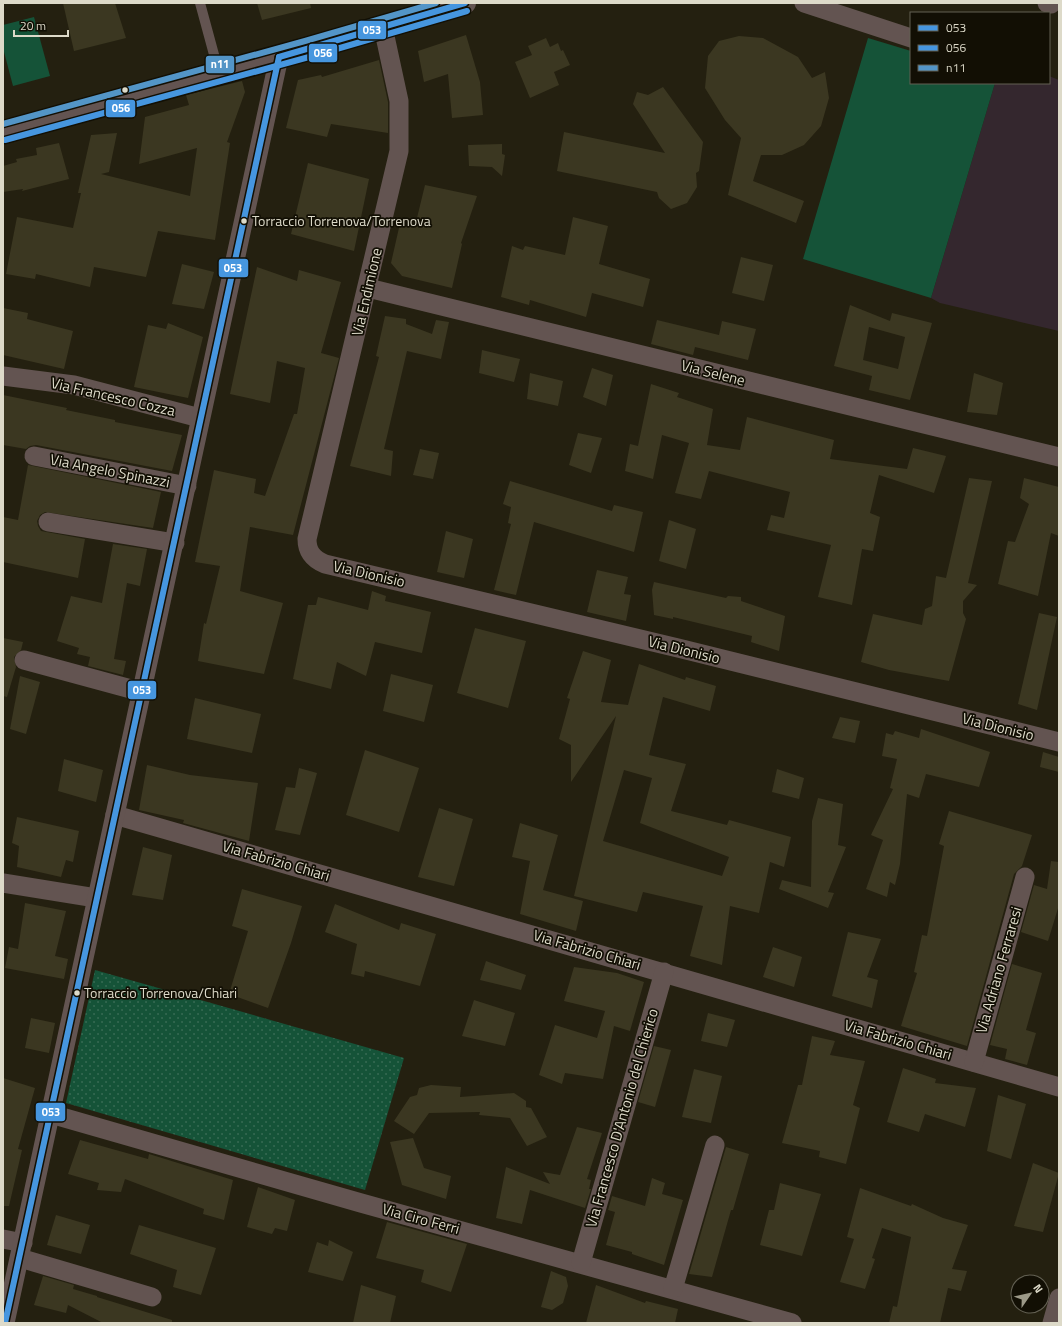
<svg xmlns="http://www.w3.org/2000/svg" width="1062" height="1326" viewBox="0 0 1062 1326" font-family="'Titillium Web',sans-serif">
<style>
.education{fill:#34272e}
.grass{fill:url(#grass-dots)}
.pitch{fill:#155338}
.building{fill:#3b3721;fill-rule:evenodd}
.lines{fill:none;stroke-linecap:round;stroke-linejoin:round}
.service{stroke:#635451;stroke-width:10}
.minor{stroke:#635451;stroke-width:19}
.tertiary{stroke:#635451;stroke-width:22}
.bus-1-casing{stroke:#120f04;stroke-width:9}
.bus-2-casing{stroke:#120f04;stroke-width:9}
.bus-3-casing{stroke:#120f04;stroke-width:9}
.bus-1{stroke:#4696df;stroke-width:6}
.bus-2{stroke:#4696df;stroke-width:6}
.bus-3{stroke:#5395c7;stroke-width:6}
.bus-dot{fill:#dddac9;stroke:#120f04;stroke-width:1.5}
.labels{text-anchor:middle;stroke-width:3.5;stroke-linejoin:round;paint-order:stroke}
.bus-label{font-size:14px;fill:#dddac9;stroke:#120f04;text-anchor:start}
.street-label{font-size:15px;fill:#dddac9;stroke:#120f04}
.line-badge{stroke:#120f04;stroke-width:1.5}
.badge-label{font-size:11px;text-anchor:middle;font-weight:bold;fill:#fff}
</style>
<defs>
<pattern id="grass-dots" width="8" height="8" patternUnits="userSpaceOnUse"><rect width="8" height="8" fill="#155338"/><path d="M2 2h.1M6 6h.1" fill="none" stroke="#376b53" stroke-width="1.8" stroke-linecap="round"/></pattern>
</defs>
<rect width="100%" height="100%" fill="#242010"/>
<polygon class="education" points="1049,76 1059,80 1059,331 940,303 931,298 995,83 1049,83"/>
<polygon class="grass" points="95,970 404,1058 365,1190 66,1103"/>
<g class="pitch">
<polygon points="34,17 50,76 13,86 3,48 3,25"/>
<polygon points="868,38 911,51 911,83 995,83 931,298 803,259"/>
</g>
<g class="building">
<polygon points="63,3 115,3 126,38 74,51"/>
<polygon points="257,3 310,3 311,8 262,20"/>
<polygon points="466,35 480,82 483,115 452,118 448,74 424,82 418,51"/>
<polygon points="739,36 763,38 798,57 812,78 825,72 829,98 821,126 804,145 782,155 761,155 753,181 804,201 796,223 728,195 741,138 725,120 705,88 708,56 719,41"/>
<polygon points="546,38 550,47 558,43 561,51 563,50 570,65 554,72 559,85 530,98 515,62 532,55 528,46"/>
<polygon points="379,60 388,102 388,133 331,124 327,137 286,128 298,80 321,75 322,77"/>
<polygon points="242,81 245,92 227,142 230,143 215,240 158,231 146,277 94,267 90,287 36,274 35,279 6,274 17,217 73,228 81,193 78,193 91,135 117,133 109,172 101,174 190,196 197,148 139,164 145,117 189,105 186,95"/>
<polygon points="663,87 703,142 699,171 696,173 697,187 687,203 671,209 659,198 657,192 557,171 564,132 665,153 633,104 637,92 648,95"/>
<polygon points="59,143 69,179 22,191 23,189 3,192 3,166 17,162 16,159 37,155 36,148"/>
<polygon points="502,144 502,154 505,155 502,176 492,167 469,166 468,145"/>
<polygon points="308,163 369,179 354,251 291,234"/>
<polygon points="425,185 477,196 461,243 462,244 452,288 402,276 391,263 401,219 416,222"/>
<polygon points="573,217 608,226 599,264 650,279 643,307 592,293 586,317 530,300 529,305 501,297 512,246 523,250 525,246 565,255"/>
<polygon points="741,257 773,265 764,301 732,293"/>
<polygon points="182,264 214,272 204,309 172,304"/>
<polygon points="257,267 297,281 299,270 341,282 321,353 339,358 293,535 250,527 240,591 283,603 264,674 198,661 204,623 206,624 220,566 195,562 214,470 256,479 254,493 265,496 294,414 297,414 305,368 277,361 270,403 230,394"/>
<path d="M850,305L890,321L892,313L932,323L910,400L869,390L872,376L834,366ZM869,327L905,337L898,369L863,360Z"/>
<polygon points="3,308 28,313 27,319 73,331 64,369 3,355"/>
<polygon points="385,316 406,319 406,324 432,334 436,320 449,322 441,359 407,351 384,449 393,451 391,476 350,466 379,357 376,356"/>
<polygon points="657,320 719,335 722,321 756,329 748,360 695,347 693,355 651,344"/>
<polygon points="168,323 203,337 188,398 134,387 148,325 166,329"/>
<polygon points="482,350 520,359 514,382 479,373"/>
<polygon points="592,368 613,375 606,406 583,397"/>
<polygon points="530,373 563,381 558,406 527,399"/>
<polygon points="974,373 1003,383 997,415 967,412"/>
<polygon points="651,384 679,393 677,397 713,409 707,445 740,450 747,417 834,440 830,459 907,469 913,448 946,456 934,493 879,475 870,513 880,517 873,551 862,549 852,605 818,597 831,545 767,530 771,515 784,518 790,492 709,471 701,499 675,493 689,443 662,435 653,479 625,471 630,444 638,446"/>
<polygon points="3,395 67,408 66,410 115,420 115,422 182,435 172,471 36,445 30,446 26,449 3,445"/>
<polygon points="578,433 602,438 591,473 569,465"/>
<polygon points="420,449 439,453 433,479 413,475"/>
<polygon points="28,465 161,492 153,528 45,512 40,515 37,521 38,526 41,531 85,539 78,578 3,562 3,517 18,520"/>
<polygon points="969,478 992,481 968,583 977,585 963,601 963,613 966,619 949,681 889,670 861,662 873,614 922,625 925,609 932,606 936,576 946,578"/>
<polygon points="1024,478 1059,487 1059,536 1051,533 1038,596 998,584 1008,541 1015,542 1029,504 1020,498"/>
<polygon points="510,481 612,511 614,505 643,512 634,552 534,522 516,595 494,590 511,524 508,523 511,507 503,504"/>
<polygon points="669,520 696,529 686,569 659,561"/>
<polygon points="446,531 473,539 464,578 437,572"/>
<polygon points="113,544 147,549 140,586 127,583 114,659 126,661 123,675 88,666 90,657 77,654 79,648 57,641 71,596 102,603"/>
<polygon points="597,570 628,577 624,594 631,595 626,621 587,612"/>
<polygon points="654,582 726,598 728,596 741,597 741,601 785,616 779,651 751,642 752,636 673,617 673,619 654,615 652,590"/>
<polygon points="372,591 386,596 385,601 431,612 422,653 375,642 366,676 337,662 331,689 293,679 308,605 316,605 318,597 368,610"/>
<polygon points="1039,613 1057,617 1037,710 1018,704"/>
<polygon points="475,628 526,641 508,708 457,693"/>
<polygon points="3,638 23,642 21,650 14,657 16,667 7,697 3,696"/>
<path d="M583,651L611,660L601,702L628,705L639,664L685,680L686,677L716,686L710,711L663,697L649,755L686,764L671,811L727,825L729,820L791,837L784,867L770,862L759,913L730,906L722,965L690,956L703,906L643,892L637,912L574,896L616,716L571,782V745L559,739L570,699L567,698ZM624,770L652,778L640,823L729,857L722,876L603,841Z"/>
<polygon points="391,674 433,685 424,722 383,711"/>
<polygon points="20,676 40,682 26,734 10,729"/>
<polygon points="195,698 261,714 252,753 187,739"/>
<polygon points="840,717 860,721 855,743 832,738"/>
<polygon points="921,729 990,752 979,787 926,774 919,798 907,794 900,864 895,885 890,882 887,897 866,889 883,840 871,835 893,789 890,788 897,759 882,756 886,733 893,735 895,731 919,738"/>
<polygon points="365,750 419,768 399,832 346,815"/>
<polygon points="1043,752 1059,757 1059,772 1040,767"/>
<polygon points="64,759 103,770 96,802 58,791"/>
<polygon points="147,765 190,775 258,783 249,841 183,823 184,820 139,810"/>
<polygon points="299,768 317,773 300,835 275,830 286,787 295,788"/>
<polygon points="777,769 804,778 799,799 772,792"/>
<polygon points="818,798 843,804 838,845 846,847 828,892 834,893 828,908 779,889 782,880 811,887 812,821"/>
<polygon points="439,808 473,819 454,886 418,877"/>
<polygon points="949,811 1032,835 1022,866 1014,874 967,1046 901,1026 917,973 914,972 922,935 927,936 944,846 939,844"/>
<polygon points="17,817 79,831 73,862 66,860 61,877 17,867 19,846 12,843"/>
<polygon points="520,823 558,835 543,890 583,901 576,931 520,914 530,861 512,857"/>
<polygon points="143,847 172,855 163,900 132,895"/>
<polygon points="1051,861 1059,862 1059,905 1048,941 1021,932 1034,885 1047,889"/>
<polygon points="242,889 302,906 291,943 268,1008 229,994 248,931 232,926"/>
<polygon points="25,903 66,911 55,956 68,959 64,979 5,968 9,947 18,949"/>
<polygon points="335,904 399,930 401,923 436,934 420,986 365,971 364,977 351,974 357,944 325,932"/>
<polygon points="848,932 881,939 867,977 878,980 872,1008 832,996"/>
<polygon points="773,947 802,957 794,987 763,977"/>
<polygon points="486,961 526,975 521,990 480,980"/>
<polygon points="1012,964 1042,973 1026,1030 1036,1033 1027,1065 1005,1059 1007,1049 990,1045"/>
<polygon points="574,967 617,973 644,982 630,1031 614,1026 603,1079 565,1073 562,1084 539,1075 555,1025 597,1038 605,1011 564,1001"/>
<polygon points="474,1000 515,1013 505,1046 462,1036"/>
<polygon points="708,1013 735,1020 727,1047 701,1041"/>
<polygon points="31,1018 55,1023 49,1053 25,1048"/>
<polygon points="812,1036 835,1041 830,1055 865,1061 853,1105 860,1108 846,1164 819,1157 820,1151 782,1143 798,1085 802,1085"/>
<polygon points="654,1046 671,1050 655,1107 638,1102"/>
<polygon points="903,1068 936,1079 935,1083 976,1088 965,1127 925,1114 919,1132 887,1122"/>
<polygon points="694,1069 722,1076 711,1123 682,1117"/>
<polygon points="3,1078 35,1088 18,1149 22,1150 9,1206 3,1206"/>
<polygon points="431,1085 461,1087 460,1097 514,1093 526,1101 526,1107 531,1108 547,1137 527,1146 510,1118 479,1115 480,1112 429,1113 414,1134 394,1121 410,1097 417,1095 419,1088"/>
<polygon points="998,1095 1026,1104 1011,1159 987,1151"/>
<polygon points="577,1127 602,1133 587,1179 591,1180 589,1189 591,1189 585,1208 530,1190 522,1224 496,1218 506,1167 550,1184 543,1172 560,1175"/>
<polygon points="413,1138 424,1168 451,1176 446,1199 402,1185 390,1142"/>
<polygon points="80,1140 148,1159 149,1154 233,1180 224,1220 203,1214 204,1209 125,1179 121,1192 97,1190 99,1183 68,1174"/>
<polygon points="726,1147 749,1154 733,1210 731,1210 712,1277 689,1274"/>
<polygon points="1033,1163 1059,1173 1043,1232 1014,1226"/>
<polygon points="652,1178 665,1183 662,1194 683,1200 664,1265 632,1254 632,1252 606,1245 615,1212 608,1210 612,1196 645,1206"/>
<polygon points="780,1183 821,1194 802,1256 760,1245 769,1210 774,1210"/>
<polygon points="258,1187 295,1200 287,1231 275,1228 272,1234 247,1227"/>
<polygon points="860,1188 911,1206 912,1204 943,1218 968,1225 952,1269 967,1271 961,1291 948,1288 940,1323 889,1323 893,1306 897,1307 911,1237 882,1228 872,1258 875,1259 865,1289 840,1282 854,1239 847,1237"/>
<polygon points="56,1215 90,1225 81,1254 47,1245"/>
<polygon points="387,1222 467,1244 451,1292 421,1282 424,1270 376,1258"/>
<polygon points="139,1225 216,1248 201,1295 173,1287 177,1270 130,1254"/>
<polygon points="329,1240 353,1252 343,1281 308,1272 317,1242 328,1246"/>
<polygon points="551,1271 566,1277 568,1286 563,1303 552,1310 541,1307"/>
<polygon points="43,1276 74,1285 73,1289 97,1296 97,1297 172,1320 172,1323 103,1323 68,1305 66,1313 34,1305"/>
<polygon points="361,1285 396,1296 390,1323 353,1323"/>
<polygon points="596,1285 645,1303 646,1301 678,1309 675,1323 586,1323"/>
</g>
<g class="lines">
<polyline class="service" points="200,3 219,73"/>
<g class="minor">
<polyline points="804,3 911,38"/>
<polyline points="1047,3 1051,4"/>
<path d="M383,27L399,101V151L307,539C307,552 313,559 325,564L678,648L1059,742"/>
<polyline points="368,288 1059,457"/>
<polyline points="3,376 74,385 200,418"/>
<polyline points="34,456 187,486"/>
<polyline points="48,522 175,543"/>
<polyline points="24,660 142,692"/>
<polyline points="115,815 1059,1087"/>
<polyline points="3,883 96,898"/>
<polyline points="974,1062 1025,877"/>
<polyline points="51,1114 361,1203 792,1323"/>
<polyline points="3,1239 23,1243"/>
<polyline points="20,1258 152,1297"/>
<polyline points="581,1263 664,972"/>
<polyline points="673,1289 715,1145"/>
<polyline points="5,1323 279,57"/>
<polyline points="1052,1323 1059,1298"/>
</g>
<polyline class="tertiary" points="3,132 307,49 465,3"/>
<defs>
<g id="bus-1">
<polyline points="279,57 465,3"/>
<polyline points="5,1323 279,57"/>
</g>
<polyline id="bus-2" points="5,140 309,57 467,11"/>
<polyline id="bus-3" points="3,124 305,41 436,3"/>
</defs>
<use href="#bus-1" class="bus-1-casing"/>
<use href="#bus-2" class="bus-2-casing"/>
<use href="#bus-3" class="bus-3-casing"/>
<use href="#bus-1" class="bus-1"/>
<use href="#bus-2" class="bus-2"/>
<use href="#bus-3" class="bus-3"/>
</g>
<g class="bus-dot">
<circle cx="125" cy="90" r="3.5"/>
<circle cx="244" cy="221" r="3.5"/>
<circle cx="77" cy="993" r="3.5"/>
</g>
<g class="labels">
<g class="bus-label">
<text x="252" y="226">Torraccio Torrenova/Torrenova</text>
<text x="84" y="998">Torraccio Torrenova/Chiari</text>
</g>
<g class="street-label">
<text transform="translate(367 292) rotate(-77)" y="5">Via Endimione</text>
<text transform="translate(713 373) rotate(14)" y="5">Via Selene</text>
<text transform="translate(113 397) rotate(13)" y="5">Via Francesco Cozza</text>
<text transform="translate(110 471) rotate(11)" y="5">Via Angelo Spinazzi</text>
<text transform="translate(369 574) rotate(13)" y="5">Via Dionisio</text>
<text transform="translate(684 650) rotate(14)" y="5">Via Dionisio</text>
<text transform="translate(998 727) rotate(14)" y="5">Via Dionisio</text>
<text transform="translate(276 861) rotate(16)" y="5">Via Fabrizio Chiari</text>
<text transform="translate(587 950) rotate(16)" y="5">Via Fabrizio Chiari</text>
<text transform="translate(999 970) rotate(-74)" y="5">Via Adriano Ferraresi</text>
<text transform="translate(898 1040) rotate(16)" y="5">Via Fabrizio Chiari</text>
<text transform="translate(622 1118) rotate(-74)" y="5">Via Francesco D'Antonio del Chierico</text>
<text transform="translate(421 1219) rotate(15)" y="5">Via Ciro Ferri</text>
</g>
</g>
<g class="line-badge">
<rect x="357" y="20" width="30" height="20" rx="4" fill="#4696df"/>
<rect x="308" y="43" width="30" height="20" rx="4" fill="#4696df"/>
<rect x="205" y="55" width="30" height="19" rx="4" fill="#5395c7"/>
<rect x="105" y="99" width="31" height="19" rx="4" fill="#4696df"/>
<rect x="218" y="258" width="31" height="20" rx="4" fill="#4696df"/>
<rect x="127" y="680" width="30" height="20" rx="4" fill="#4696df"/>
<rect x="35" y="1102" width="31" height="20" rx="4" fill="#4696df"/>
</g>
<g class="badge-label">
<text x="372" y="34">053</text>
<text x="323" y="57">056</text>
<text x="220" y="68">n11</text>
<text x="121" y="112">056</text>
<text x="233" y="272">053</text>
<text x="142" y="694">053</text>
<text x="51" y="1116">053</text>
</g>
<rect width="1062" height="1326" fill="none" stroke="#dddac9" stroke-width="8"/>
<rect x="910" y="12" width="140" height="72" fill="#120f04" stroke="#636053"/>
<rect x="918" y="25" width="20" height="6" fill="#4696df" stroke="#636053"/>
<text x="946" y="32" font-size="12" fill="#dddac9">053</text>
<rect x="918" y="45" width="20" height="6" fill="#4696df" stroke="#636053"/>
<text x="946" y="52" font-size="12" fill="#dddac9">056</text>
<rect x="918" y="65" width="20" height="6" fill="#5395c7" stroke="#636053"/>
<text x="946" y="72" font-size="12" fill="#dddac9">n11</text>
<g transform="translate(1030 1294) rotate(56)"><circle r="19" fill="#120f04" stroke="#636053"/>
<path d="M0-3L7 15L0 10L-7 15Z" fill="#9c9988"/>
<text y="-6" font-size="11" font-weight="bold" text-anchor="middle" fill="#dddac9">N</text>
</g>
<path d="M14 30v6h54v-6" fill="none" stroke="#dddac9" stroke-width="2"/>
<text x="20" y="30" font-size="12" fill="#dddac9" stroke="#120f04" stroke-width="3" paint-order="stroke">20 m</text>
</svg>
